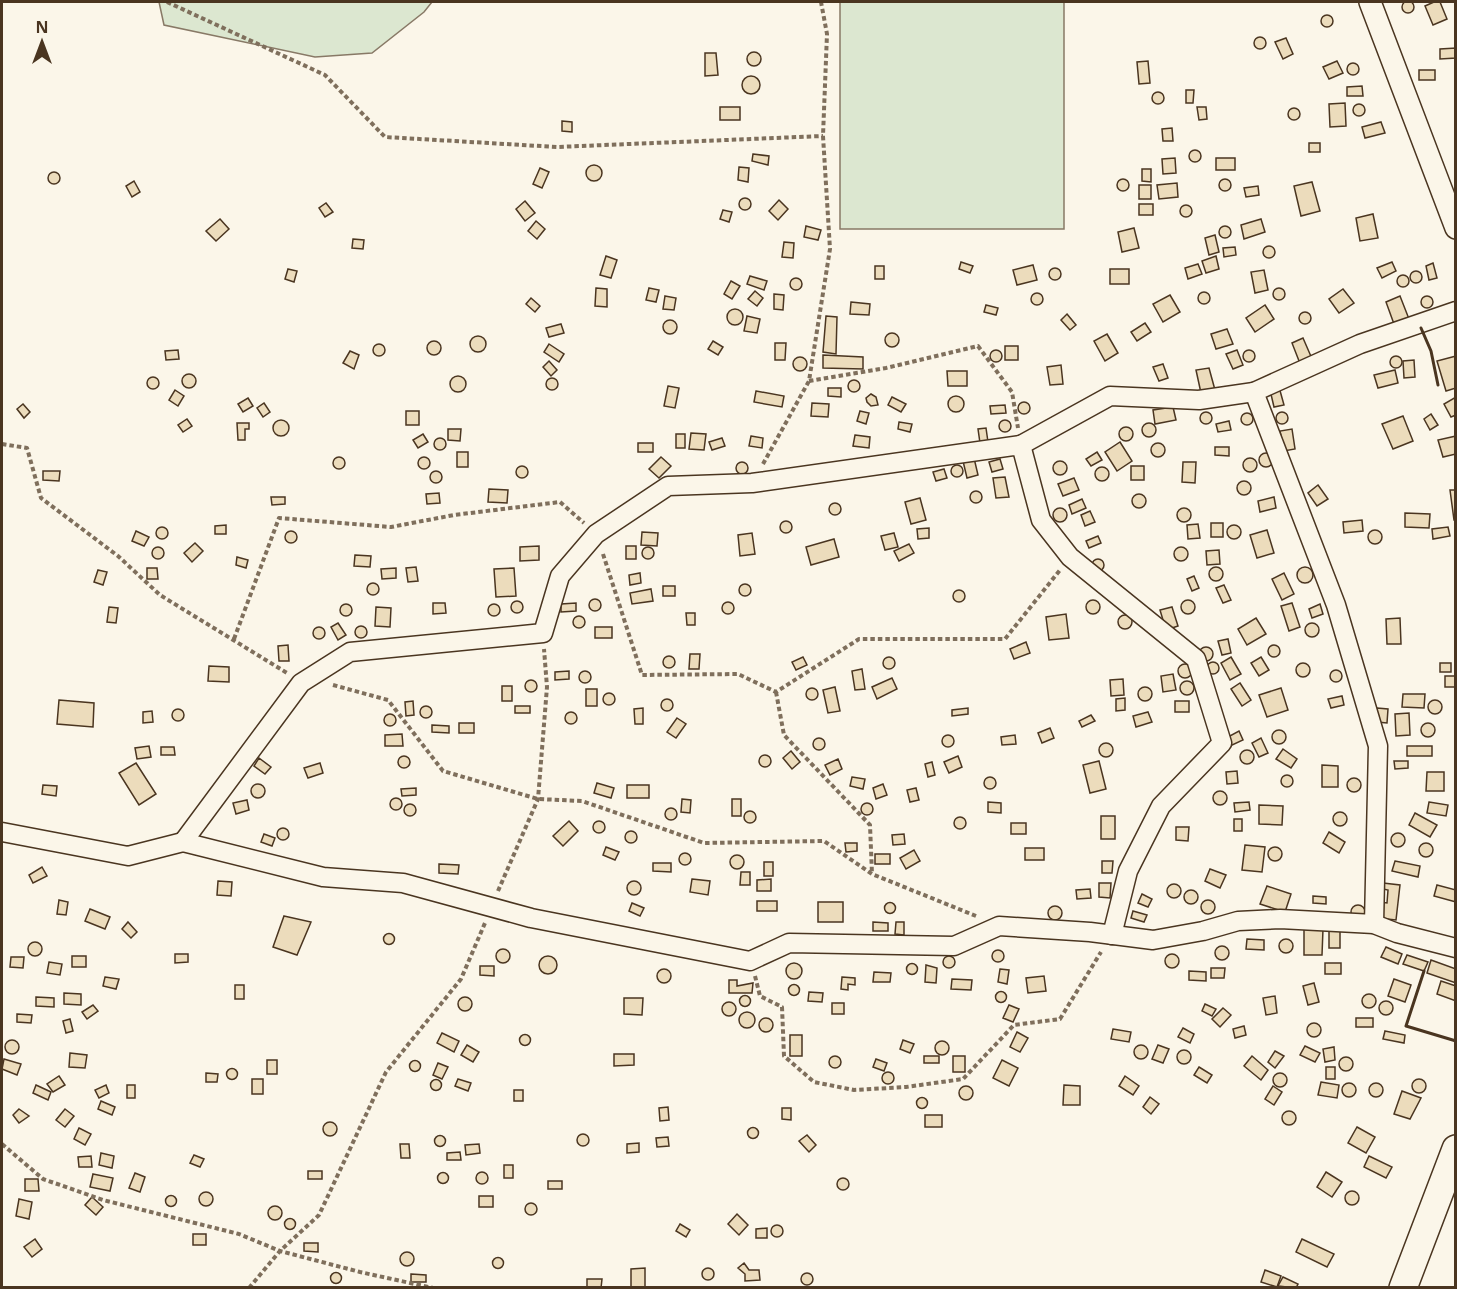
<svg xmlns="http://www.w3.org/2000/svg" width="1457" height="1289" viewBox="0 0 1457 1289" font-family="'Noto Sans',sans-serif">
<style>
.green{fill:#dce7d0;stroke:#887966;stroke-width:1.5}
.building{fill:#ecdcbc;stroke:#4a3520;stroke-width:1.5}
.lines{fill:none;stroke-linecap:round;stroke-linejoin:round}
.minor-casing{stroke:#4a3520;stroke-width:21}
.tertiary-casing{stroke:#4a3520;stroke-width:24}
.primary-casing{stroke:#4a3520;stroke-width:30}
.path{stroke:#7f6f5c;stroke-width:4;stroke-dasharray:4.5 3;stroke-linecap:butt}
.minor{stroke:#fbf6e9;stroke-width:18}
.tertiary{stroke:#fbf6e9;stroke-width:21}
.primary{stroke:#fbf6e9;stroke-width:27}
.wall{stroke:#4a3520;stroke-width:3}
</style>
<rect width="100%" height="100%" fill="#fbf6e9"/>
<g class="green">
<polygon points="159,2 432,2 424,12 372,53 315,57 164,25"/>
<rect x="840" y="2" width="224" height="227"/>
</g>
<g class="building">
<circle cx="1408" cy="7" r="6"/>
<polygon points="1434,2 1440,2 1447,19 1433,25 1425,6"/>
<circle cx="1327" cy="21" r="6"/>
<circle cx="1260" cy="43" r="6"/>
<polygon points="1286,38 1293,54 1283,59 1275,42"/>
<polygon points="1456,48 1456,58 1440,59 1440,49"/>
<circle cx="754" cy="59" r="7"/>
<polygon points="705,53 716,53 718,75 705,76"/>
<polygon points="1148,61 1150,83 1139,84 1137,62"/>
<polygon points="1337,61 1343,73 1329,79 1323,67"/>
<circle cx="1353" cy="69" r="6"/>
<rect x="1419" y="70" width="16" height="10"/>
<circle cx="751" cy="85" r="9"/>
<polygon points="1362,86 1363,96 1347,96 1347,87"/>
<polygon points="1186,90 1194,90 1193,103 1186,103"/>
<circle cx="1158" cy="98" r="6"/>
<polygon points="1345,103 1346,126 1330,127 1329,104"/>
<circle cx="1359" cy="110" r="6"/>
<rect x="720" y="107" width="20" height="13"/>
<polygon points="1197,107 1206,107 1207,119 1199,120"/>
<circle cx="1294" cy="114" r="6"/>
<polygon points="562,121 572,122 572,132 562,131"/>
<polygon points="1381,122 1385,133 1365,138 1362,127"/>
<polygon points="1172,128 1173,141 1163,141 1162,129"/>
<rect x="1309" y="143" width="11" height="9"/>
<circle cx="1195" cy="156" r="6"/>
<polygon points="753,154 769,156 768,165 752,161"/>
<polygon points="1175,158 1176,173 1163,174 1162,159"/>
<rect x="1216" y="158" width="19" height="12"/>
<circle cx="594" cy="173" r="8"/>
<polygon points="739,167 749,168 748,182 738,180"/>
<polygon points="540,168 549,172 542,188 533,184"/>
<polygon points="1142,169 1151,169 1151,182 1142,181"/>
<circle cx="54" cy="178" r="6"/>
<circle cx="1225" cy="185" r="6"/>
<circle cx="1123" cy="185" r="6"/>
<polygon points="134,181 140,192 132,197 126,186"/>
<polygon points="1312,182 1320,211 1301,216 1294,186"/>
<polygon points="1177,183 1178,197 1159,199 1157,185"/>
<rect x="1139" y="185" width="12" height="14"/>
<polygon points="1258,186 1259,195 1246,197 1244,188"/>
<circle cx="745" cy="204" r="6"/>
<polygon points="779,200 788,209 778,220 769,211"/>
<polygon points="525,201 535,213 525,221 516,209"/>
<polygon points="326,203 333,212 325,217 319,208"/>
<rect x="1139" y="204" width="14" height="11"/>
<circle cx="1186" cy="211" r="6"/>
<polygon points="723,210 732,212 729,222 720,219"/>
<polygon points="1373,214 1378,238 1360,241 1356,218"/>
<polygon points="220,219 229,229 216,241 206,231"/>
<polygon points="1261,219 1265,232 1244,239 1241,225"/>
<polygon points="536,221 545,229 537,239 528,231"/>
<polygon points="806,226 821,230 818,240 804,237"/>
<circle cx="1225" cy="232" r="6"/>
<polygon points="1134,228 1139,248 1122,252 1118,232"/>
<polygon points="1215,235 1219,252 1209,255 1205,238"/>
<polygon points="353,239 364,240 363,249 352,248"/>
<polygon points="784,242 794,243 793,258 782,257"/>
<circle cx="1269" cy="252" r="6"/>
<polygon points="1235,247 1236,255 1224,257 1223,248"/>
<polygon points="606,256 617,260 611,278 600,275"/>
<polygon points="1216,256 1219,269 1206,273 1202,261"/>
<polygon points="961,262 973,266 970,273 959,269"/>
<polygon points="1392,262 1396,271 1382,278 1377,268"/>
<polygon points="1433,263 1437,278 1429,280 1426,266"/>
<polygon points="1198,264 1202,274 1188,279 1185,268"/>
<polygon points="1033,265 1037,280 1017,285 1013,270"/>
<rect x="875" y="266" width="9" height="13"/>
<circle cx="1055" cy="274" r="6"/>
<polygon points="288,269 297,271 294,282 285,279"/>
<rect x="1110" y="269" width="19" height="15"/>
<polygon points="1264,270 1268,290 1255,293 1251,272"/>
<circle cx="1416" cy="277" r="6"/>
<circle cx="1403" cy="281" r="6"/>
<polygon points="750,276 767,281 764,290 747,284"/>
<circle cx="796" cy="284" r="6"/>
<polygon points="731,281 740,286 732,299 724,294"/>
<polygon points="596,288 607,289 607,307 595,306"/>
<polygon points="649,288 659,290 656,302 646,300"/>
<circle cx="1279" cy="294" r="6"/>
<polygon points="1343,289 1354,303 1339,313 1329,299"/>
<polygon points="755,291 763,298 757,306 748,299"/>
<circle cx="1204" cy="298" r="6"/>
<circle cx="1037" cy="299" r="6"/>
<polygon points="774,294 784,295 783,310 774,309"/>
<polygon points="1170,295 1180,312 1163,322 1153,304"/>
<polygon points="665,296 676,298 674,310 663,309"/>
<polygon points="1400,296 1409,319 1394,324 1386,302"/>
<circle cx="1427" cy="302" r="6"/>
<polygon points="531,298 540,306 535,312 526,304"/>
<polygon points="851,302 870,304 869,315 850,314"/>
<polygon points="986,305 998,308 996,315 984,312"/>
<polygon points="1265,305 1274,319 1255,332 1246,318"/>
<circle cx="735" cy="317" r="8"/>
<circle cx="1305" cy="318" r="6"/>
<polygon points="1067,314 1076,325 1070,330 1061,320"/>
<polygon points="747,316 760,319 757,333 744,331"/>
<polygon points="826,316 837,317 836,354 823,352"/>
<circle cx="670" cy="327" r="7"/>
<polygon points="1145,323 1151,332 1137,341 1131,332"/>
<polygon points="561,324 564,333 549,337 546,328"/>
<polygon points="1227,329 1233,344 1216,349 1211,334"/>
<circle cx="892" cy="340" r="7"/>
<polygon points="1107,334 1118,353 1105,361 1094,341"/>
<circle cx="478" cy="344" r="8"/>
<polygon points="1303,338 1313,361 1301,366 1292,343"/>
<polygon points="713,341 723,347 718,355 708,349"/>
<circle cx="434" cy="348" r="7"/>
<polygon points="775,343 786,343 785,360 775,360"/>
<circle cx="379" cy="350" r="6"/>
<polygon points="549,344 564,354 559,362 544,352"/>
<rect x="1005" y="346" width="13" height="14"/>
<circle cx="996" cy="356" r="6"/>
<polygon points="178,350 179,359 166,360 165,351"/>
<polygon points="1237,350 1243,365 1233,369 1226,354"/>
<circle cx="1249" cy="356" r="6"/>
<polygon points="350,351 359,355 354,369 343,363"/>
<polygon points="823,355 863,357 863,369 823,368"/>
<polygon points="1456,356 1456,388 1446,391 1437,361"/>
<circle cx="1396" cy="362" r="6"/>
<circle cx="800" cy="364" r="7"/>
<polygon points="1414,360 1415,377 1404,378 1403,361"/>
<polygon points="549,361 557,370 551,376 543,367"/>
<polygon points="1163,364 1168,378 1159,381 1153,367"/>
<polygon points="1061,365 1063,384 1050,385 1047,367"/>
<polygon points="1209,368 1215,390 1201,393 1196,370"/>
<polygon points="1395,370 1398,383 1378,388 1374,375"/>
<polygon points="947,371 967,371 967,386 948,386"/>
<circle cx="189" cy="381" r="7"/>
<circle cx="458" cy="384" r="8"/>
<circle cx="153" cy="383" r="6"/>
<circle cx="552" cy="384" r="6"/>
<circle cx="854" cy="386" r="6"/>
<polygon points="668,386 679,388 675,408 664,406"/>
<polygon points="1279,387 1284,405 1274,407 1270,390"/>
<polygon points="828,388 841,388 841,397 828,396"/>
<polygon points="175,390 184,396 178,406 169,400"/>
<polygon points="756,391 784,396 782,407 754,402"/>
<polygon points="871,394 876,397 878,405 871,406 867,402 866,398"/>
<circle cx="956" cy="404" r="8"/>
<polygon points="892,397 906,404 901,412 888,405"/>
<polygon points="1456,397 1456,415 1451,417 1444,404"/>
<polygon points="248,398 253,406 243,412 238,404"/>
<circle cx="1024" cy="408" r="6"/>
<polygon points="264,403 270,412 263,417 257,408"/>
<polygon points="812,403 829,404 828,417 811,416"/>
<polygon points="23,404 30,412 24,418 17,409"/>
<polygon points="1005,405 1006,413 991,414 990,406"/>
<polygon points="1173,407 1176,420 1155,424 1153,410"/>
<rect x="406" y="411" width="13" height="14"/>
<polygon points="860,411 869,413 866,424 857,421"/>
<circle cx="1206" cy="418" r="6"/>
<circle cx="1282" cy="418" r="6"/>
<circle cx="1247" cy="419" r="6"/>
<polygon points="1431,414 1438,425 1430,430 1424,419"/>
<polygon points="1403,416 1413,441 1393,449 1382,424"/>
<polygon points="187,419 192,426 183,432 178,425"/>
<circle cx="1005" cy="426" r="6"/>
<circle cx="281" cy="428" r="8"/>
<polygon points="1229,421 1231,430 1218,432 1216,424"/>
<polygon points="899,422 912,424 910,432 898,429"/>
<circle cx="1149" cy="430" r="7"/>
<polygon points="237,423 249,423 249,429 245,429 245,440 238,440"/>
<circle cx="1126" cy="434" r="7"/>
<polygon points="986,428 988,442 980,443 978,429"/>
<polygon points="448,429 461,429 460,441 448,440"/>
<polygon points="1292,429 1295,449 1284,451 1280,431"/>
<polygon points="691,433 706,434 704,450 689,449"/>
<polygon points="423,434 428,442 418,448 413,440"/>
<rect x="676" y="434" width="9" height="14"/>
<polygon points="855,435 870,437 869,448 853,446"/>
<polygon points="751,436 763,438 762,448 749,446"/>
<polygon points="1456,436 1456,454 1443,457 1438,440"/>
<circle cx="440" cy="444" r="6"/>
<polygon points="722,438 725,446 712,450 709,442"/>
<polygon points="1120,442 1132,461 1117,471 1105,452"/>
<circle cx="1158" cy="450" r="7"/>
<rect x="638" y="443" width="15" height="9"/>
<polygon points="1215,447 1229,447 1229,456 1215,455"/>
<rect x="457" y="452" width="11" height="15"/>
<polygon points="1097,452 1102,460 1091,466 1086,459"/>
<circle cx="1266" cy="460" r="7"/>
<circle cx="339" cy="463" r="6"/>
<circle cx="424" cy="463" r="6"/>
<polygon points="661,457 671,466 659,478 649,469"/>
<circle cx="1250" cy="465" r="7"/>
<polygon points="974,458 978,475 967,478 963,461"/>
<polygon points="1000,459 1003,469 992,472 989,462"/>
<circle cx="1060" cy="468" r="7"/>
<circle cx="742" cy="468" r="6"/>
<polygon points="1183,462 1196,462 1195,483 1182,482"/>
<circle cx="957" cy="471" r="6"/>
<circle cx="522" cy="472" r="6"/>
<rect x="1131" y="466" width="13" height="14"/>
<circle cx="1102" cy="474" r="7"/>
<polygon points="944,469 947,478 936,481 933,472"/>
<circle cx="436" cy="477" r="6"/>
<polygon points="43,471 60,471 59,481 43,480"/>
<polygon points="1005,477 1009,497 996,498 993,478"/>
<polygon points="1074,478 1079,490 1063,496 1058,484"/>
<circle cx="1244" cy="488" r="7"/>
<polygon points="1318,485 1328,499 1317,506 1308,493"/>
<polygon points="489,489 508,490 507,503 488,502"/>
<polygon points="1450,490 1456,490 1456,520 1454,520"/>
<circle cx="976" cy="497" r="6"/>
<polygon points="439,493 440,503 427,504 426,494"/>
<circle cx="1139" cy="501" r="7"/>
<polygon points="271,497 285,497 285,504 272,505"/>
<polygon points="1274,497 1276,508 1260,512 1258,501"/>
<polygon points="920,498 926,520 911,524 905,502"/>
<polygon points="1082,499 1086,508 1072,514 1069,505"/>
<circle cx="835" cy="509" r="6"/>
<circle cx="1060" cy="515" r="7"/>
<circle cx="1184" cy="515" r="7"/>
<polygon points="1090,511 1095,522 1085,526 1081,515"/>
<polygon points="1405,513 1430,514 1429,528 1405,527"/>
<polygon points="1362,520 1363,531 1344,533 1343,522"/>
<circle cx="786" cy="527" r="6"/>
<rect x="1211" y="523" width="12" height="14"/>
<polygon points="1198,524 1200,538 1188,539 1187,525"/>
<circle cx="1234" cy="532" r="7"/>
<polygon points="226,525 226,534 215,534 215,526"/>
<circle cx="162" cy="533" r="6"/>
<polygon points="1448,527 1450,536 1433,539 1432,529"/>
<polygon points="929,528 929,538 918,539 917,529"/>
<circle cx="1375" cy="537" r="7"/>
<polygon points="1267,530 1274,553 1257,558 1250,535"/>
<circle cx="291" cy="537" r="6"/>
<polygon points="136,531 149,537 144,546 132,541"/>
<polygon points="642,532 658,533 657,546 641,545"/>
<polygon points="752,533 755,554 740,556 738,535"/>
<polygon points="894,533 898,547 885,550 881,536"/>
<polygon points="1098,536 1101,543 1089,548 1086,541"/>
<polygon points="834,539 839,557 811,565 806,547"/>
<polygon points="195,543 203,551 192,562 184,553"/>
<polygon points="909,544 914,553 899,561 894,551"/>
<polygon points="539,546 539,560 520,561 520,547"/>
<rect x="626" y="546" width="10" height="13"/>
<circle cx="648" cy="553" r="6"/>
<circle cx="158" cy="553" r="6"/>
<circle cx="1181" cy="554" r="7"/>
<polygon points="1219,550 1220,564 1207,565 1206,551"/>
<polygon points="355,555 371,556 370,567 354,566"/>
<polygon points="237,557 248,560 246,568 236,565"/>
<circle cx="1098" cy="565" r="6"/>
<circle cx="1305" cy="575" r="8"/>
<circle cx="1216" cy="574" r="7"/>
<polygon points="416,567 418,581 408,582 406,568"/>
<polygon points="147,568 157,568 158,579 147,579"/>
<polygon points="396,568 396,578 382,579 381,569"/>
<polygon points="514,568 516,596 496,597 494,569"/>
<polygon points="98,570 107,572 103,585 94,582"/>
<polygon points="640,573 641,583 630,585 629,575"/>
<polygon points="1284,573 1294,594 1282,600 1272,579"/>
<polygon points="1194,576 1199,588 1192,591 1187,579"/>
<circle cx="373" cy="589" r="6"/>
<circle cx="745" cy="590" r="6"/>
<polygon points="1224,585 1231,600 1223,603 1216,588"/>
<rect x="663" y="586" width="12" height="10"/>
<polygon points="651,589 653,601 632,604 630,593"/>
<circle cx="959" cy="596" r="6"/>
<circle cx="595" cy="605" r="6"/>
<circle cx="1188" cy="607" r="7"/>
<circle cx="1093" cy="607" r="7"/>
<circle cx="517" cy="607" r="6"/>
<circle cx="728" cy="608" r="6"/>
<polygon points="433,603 445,603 446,613 433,614"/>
<polygon points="576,603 576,611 561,612 561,604"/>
<polygon points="1292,603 1300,627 1289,631 1281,606"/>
<circle cx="346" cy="610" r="6"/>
<circle cx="494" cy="610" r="6"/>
<polygon points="1320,604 1323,614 1312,618 1309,609"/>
<polygon points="109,607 118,608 116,623 107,622"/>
<polygon points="376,607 391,608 390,627 375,626"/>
<polygon points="1172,607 1178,626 1166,630 1160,610"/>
<polygon points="686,613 695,613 695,625 687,625"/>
<polygon points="1066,614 1069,638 1049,640 1046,617"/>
<circle cx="1125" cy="622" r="7"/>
<circle cx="579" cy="622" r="6"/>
<polygon points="1256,618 1266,634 1247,645 1238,629"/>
<polygon points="1400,618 1401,644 1387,644 1386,619"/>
<circle cx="1312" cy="630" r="7"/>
<polygon points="338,623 346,635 338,640 331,627"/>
<circle cx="361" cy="632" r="6"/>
<circle cx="319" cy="633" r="6"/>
<rect x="595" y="627" width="17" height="11"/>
<polygon points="1228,639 1231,653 1222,655 1218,641"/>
<polygon points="1026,642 1030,653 1014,659 1010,649"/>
<circle cx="1274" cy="651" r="6"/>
<polygon points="288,645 289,661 279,661 278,646"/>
<circle cx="1206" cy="654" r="7"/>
<polygon points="690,654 700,654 699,669 689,669"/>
<circle cx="669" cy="662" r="6"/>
<circle cx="889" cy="663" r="6"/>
<polygon points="803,657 807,665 796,670 792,662"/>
<polygon points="1231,657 1241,674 1230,680 1221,663"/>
<polygon points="1261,657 1269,670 1259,676 1251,663"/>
<circle cx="1213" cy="668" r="6"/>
<circle cx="1303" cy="670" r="7"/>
<rect x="1440" y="663" width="11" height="9"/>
<circle cx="1185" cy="671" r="7"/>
<polygon points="209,666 229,667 229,682 208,681"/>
<polygon points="862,669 865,689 855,690 852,671"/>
<circle cx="1336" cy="676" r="6"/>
<circle cx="585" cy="677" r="6"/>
<polygon points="569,671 569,679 555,680 555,672"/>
<polygon points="1173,674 1176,690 1163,692 1161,676"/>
<rect x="1445" y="676" width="11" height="11"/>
<polygon points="892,678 897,689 877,699 872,687"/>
<polygon points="1123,679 1124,695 1111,696 1110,680"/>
<circle cx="531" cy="686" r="6"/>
<circle cx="1187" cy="688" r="7"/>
<polygon points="1240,683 1251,700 1242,706 1231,689"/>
<rect x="502" y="686" width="10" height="15"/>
<circle cx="1145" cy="694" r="7"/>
<polygon points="835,687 840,711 828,713 823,690"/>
<circle cx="812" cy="694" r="6"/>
<polygon points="1281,688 1288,710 1267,717 1259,695"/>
<rect x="586" y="689" width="11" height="17"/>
<circle cx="609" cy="699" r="6"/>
<polygon points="1403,694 1425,694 1424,708 1402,707"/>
<polygon points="1342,696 1344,705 1331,708 1328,699"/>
<polygon points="1125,698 1125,710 1116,711 1116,699"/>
<circle cx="667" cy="705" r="6"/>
<circle cx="1435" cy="707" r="7"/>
<polygon points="59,700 94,703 93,727 57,724"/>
<polygon points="413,701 414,715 406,716 405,702"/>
<rect x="1175" y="701" width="14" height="11"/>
<circle cx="426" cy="712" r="6"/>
<rect x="515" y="706" width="15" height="7"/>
<polygon points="643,708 643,724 635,724 634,709"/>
<polygon points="968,708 968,714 952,716 952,710"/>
<polygon points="1377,708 1388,709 1387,723 1377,722"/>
<circle cx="178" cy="715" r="6"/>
<polygon points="152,711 153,722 143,723 143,712"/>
<circle cx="571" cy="718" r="6"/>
<polygon points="1148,712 1152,722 1136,727 1133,716"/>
<polygon points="1409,713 1410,735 1396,736 1395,714"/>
<circle cx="390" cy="720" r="6"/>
<polygon points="1091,715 1095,721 1082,727 1079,721"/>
<polygon points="677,718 686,724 676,738 667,732"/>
<circle cx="1428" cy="730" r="7"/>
<rect x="459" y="723" width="15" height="10"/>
<polygon points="432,725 449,726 449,733 432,732"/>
<polygon points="1050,728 1054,738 1042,743 1038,733"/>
<circle cx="1279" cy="737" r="7"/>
<polygon points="1239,731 1243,740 1230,746 1226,738"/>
<polygon points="402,734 403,746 385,746 385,735"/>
<circle cx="948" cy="741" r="6"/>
<polygon points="1015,735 1016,744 1002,745 1001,737"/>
<circle cx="819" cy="744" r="6"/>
<polygon points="1261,738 1268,753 1259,757 1252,743"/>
<circle cx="1106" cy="750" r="7"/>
<polygon points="149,746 151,757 137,759 135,748"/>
<rect x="1407" y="746" width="25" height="10"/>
<polygon points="161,747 174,747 175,755 161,755"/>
<polygon points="1283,749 1297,759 1291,768 1276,759"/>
<circle cx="1247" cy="757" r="7"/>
<polygon points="791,751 800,762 792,769 783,758"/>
<circle cx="765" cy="761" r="6"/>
<circle cx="404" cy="762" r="6"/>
<polygon points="958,756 962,767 949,773 944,762"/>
<polygon points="259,758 271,767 265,774 254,766"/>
<polygon points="838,759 842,769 830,775 825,765"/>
<polygon points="1099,761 1106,789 1090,793 1083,765"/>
<polygon points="1394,761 1408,761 1408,768 1395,769"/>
<polygon points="932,762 935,775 928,777 925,764"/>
<polygon points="136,763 156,794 139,805 119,773"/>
<polygon points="320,763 323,773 308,778 304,768"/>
<polygon points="1322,765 1338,766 1338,787 1322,787"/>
<polygon points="1237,771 1238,783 1227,784 1226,772"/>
<polygon points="1427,772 1444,772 1444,791 1426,791"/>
<circle cx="1287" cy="781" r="6"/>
<circle cx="990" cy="783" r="6"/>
<polygon points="852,777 865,779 863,789 850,786"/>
<circle cx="1354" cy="785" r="7"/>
<polygon points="597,783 614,788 611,798 594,793"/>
<polygon points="883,784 887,795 876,799 873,788"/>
<circle cx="258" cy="791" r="7"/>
<polygon points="43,785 57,786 56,796 42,794"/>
<rect x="627" y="785" width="22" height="13"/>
<polygon points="416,788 416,795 402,796 401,789"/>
<polygon points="916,788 919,800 910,802 907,790"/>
<circle cx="1220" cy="798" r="7"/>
<circle cx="396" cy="804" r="6"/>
<polygon points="682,799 691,800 690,813 681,812"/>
<rect x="732" y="799" width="9" height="17"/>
<polygon points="247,800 249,810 236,814 233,803"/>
<polygon points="988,802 1001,803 1001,813 988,812"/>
<polygon points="1249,802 1250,810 1235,812 1234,803"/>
<polygon points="1429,802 1448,805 1446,816 1427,813"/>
<circle cx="867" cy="809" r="6"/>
<circle cx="410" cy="810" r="6"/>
<polygon points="1259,805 1283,806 1282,825 1259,824"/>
<circle cx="671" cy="814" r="6"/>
<circle cx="750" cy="817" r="6"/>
<circle cx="1340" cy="819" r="7"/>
<polygon points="1415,813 1437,825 1430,837 1409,825"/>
<rect x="1101" y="816" width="14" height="23"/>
<circle cx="960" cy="823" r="6"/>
<rect x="1234" y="819" width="8" height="12"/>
<circle cx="599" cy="827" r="6"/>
<polygon points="569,821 578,831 563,846 553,836"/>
<rect x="1011" y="823" width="15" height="11"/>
<polygon points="1176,827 1189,827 1188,841 1176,840"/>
<circle cx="283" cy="834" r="6"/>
<circle cx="631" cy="837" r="6"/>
<polygon points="1329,832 1345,842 1339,853 1323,843"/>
<circle cx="1398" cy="840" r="7"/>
<polygon points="264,834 275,838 272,846 261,842"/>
<polygon points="904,834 905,844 893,845 892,835"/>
<circle cx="1426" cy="850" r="7"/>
<polygon points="845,843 857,843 857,851 846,852"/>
<polygon points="1245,845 1265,847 1262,872 1242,870"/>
<circle cx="1275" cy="854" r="7"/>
<polygon points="606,847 619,852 615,860 603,855"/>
<rect x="1025" y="848" width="19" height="12"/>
<polygon points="914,850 920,861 906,869 900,858"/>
<circle cx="685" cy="859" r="6"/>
<rect x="875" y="854" width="15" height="10"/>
<circle cx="737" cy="862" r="7"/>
<polygon points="1102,861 1113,861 1112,873 1102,873"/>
<polygon points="1395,861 1420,866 1418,877 1392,871"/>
<rect x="764" y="862" width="9" height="14"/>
<polygon points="653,863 671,863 671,872 653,871"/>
<polygon points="439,864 459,865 458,874 439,873"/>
<polygon points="42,867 47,876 33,883 29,875"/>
<polygon points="1210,869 1226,875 1220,888 1205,881"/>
<polygon points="741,872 750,872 750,885 740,885"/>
<polygon points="692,879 710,881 708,895 690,892"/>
<polygon points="771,879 771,891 757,891 757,880"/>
<polygon points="218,881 232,882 231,896 217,895"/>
<circle cx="634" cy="888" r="7"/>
<polygon points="1099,883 1111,883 1110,898 1099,897"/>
<polygon points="1383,883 1400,885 1396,920 1378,918 1380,902 1387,903 1388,890 1383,889"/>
<circle cx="1174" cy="891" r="7"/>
<polygon points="1437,885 1456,890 1456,902 1434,896"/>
<polygon points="1267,886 1291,894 1285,912 1260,904"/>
<polygon points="1090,889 1091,898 1077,899 1076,890"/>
<circle cx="1191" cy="897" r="7"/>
<polygon points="1142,894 1152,899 1148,907 1138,903"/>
<polygon points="1313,896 1326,897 1326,904 1313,903"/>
<circle cx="1208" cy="907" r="7"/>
<polygon points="59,900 68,902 66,915 57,914"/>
<rect x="757" y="901" width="20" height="10"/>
<rect x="818" y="902" width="25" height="20"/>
<circle cx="890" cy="908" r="5.5"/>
<polygon points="632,903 644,908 640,916 629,911"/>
<circle cx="1358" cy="912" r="7"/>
<circle cx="1055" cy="913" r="7"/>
<polygon points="90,909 110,917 105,929 85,921"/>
<polygon points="1133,911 1147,915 1144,922 1131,918"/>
<polygon points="284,916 311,922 297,955 273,947"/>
<polygon points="128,922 137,932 131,938 122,929"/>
<polygon points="873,922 888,923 888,931 873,931"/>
<polygon points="896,922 904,922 904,935 895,934"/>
<polygon points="1304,929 1323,929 1322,955 1304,955"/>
<rect x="1329" y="930" width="11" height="18"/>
<circle cx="389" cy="939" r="5.5"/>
<circle cx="1286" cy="946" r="7"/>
<polygon points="1247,939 1264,940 1264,950 1246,949"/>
<circle cx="35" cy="949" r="7"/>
<circle cx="1222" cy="953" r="7"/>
<polygon points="1386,947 1402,954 1398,964 1381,957"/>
<circle cx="503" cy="956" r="7"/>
<circle cx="998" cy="956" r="6"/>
<circle cx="1172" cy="961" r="7"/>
<polygon points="175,954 188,954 188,962 175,963"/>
<polygon points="1407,955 1428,962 1424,971 1403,964"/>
<circle cx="949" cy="962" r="6"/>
<rect x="72" y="956" width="14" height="11"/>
<circle cx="548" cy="965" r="9"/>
<polygon points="11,957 24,957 23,968 10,967"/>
<polygon points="1431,960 1456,969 1456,983 1427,973"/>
<polygon points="49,962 62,964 60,975 47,973"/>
<rect x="1325" y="963" width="16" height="11"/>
<circle cx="912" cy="969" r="5.5"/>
<circle cx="794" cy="971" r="8"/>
<polygon points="926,965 937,968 936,983 925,982"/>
<polygon points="480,966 494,966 494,976 480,975"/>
<polygon points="1211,968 1225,968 1224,978 1211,978"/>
<circle cx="664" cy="976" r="7"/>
<polygon points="1000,969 1009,970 1007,984 998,982"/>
<polygon points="1189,971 1206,972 1206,981 1189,980"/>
<polygon points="874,972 891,973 890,982 873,982"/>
<polygon points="1044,976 1046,991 1028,993 1026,978"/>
<polygon points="105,977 119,979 116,989 103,986"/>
<polygon points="842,977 855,978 855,985 848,984 848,990 841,989"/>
<polygon points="952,979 972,980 971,990 951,989"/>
<polygon points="1394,979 1411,985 1405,1002 1388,996"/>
<polygon points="729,980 737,980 737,986 753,983 752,993 729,993"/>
<polygon points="1441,981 1456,986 1456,1001 1437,994"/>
<polygon points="1314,983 1319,1002 1308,1005 1303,986"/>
<circle cx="794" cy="990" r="5.5"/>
<rect x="235" y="985" width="9" height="14"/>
<circle cx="1001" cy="997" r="5.5"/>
<polygon points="809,992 823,993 822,1002 808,1001"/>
<polygon points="64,993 81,994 81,1005 64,1004"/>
<circle cx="1369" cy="1001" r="7"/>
<circle cx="745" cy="1001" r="5.5"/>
<polygon points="1275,996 1277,1013 1266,1015 1263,998"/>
<polygon points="36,997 54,998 54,1007 36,1006"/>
<circle cx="465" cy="1004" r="7"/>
<polygon points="624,998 643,998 642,1015 624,1014"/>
<circle cx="1386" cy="1008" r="7"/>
<circle cx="729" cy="1009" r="7"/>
<rect x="832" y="1003" width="12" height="11"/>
<polygon points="1205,1004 1216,1009 1212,1016 1202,1011"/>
<polygon points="93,1005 98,1011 87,1019 82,1012"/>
<polygon points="1009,1005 1019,1009 1013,1022 1003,1018"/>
<polygon points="1223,1008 1231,1015 1220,1027 1212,1019"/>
<circle cx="747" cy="1020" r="8"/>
<polygon points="17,1014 32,1015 31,1023 17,1022"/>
<rect x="1356" y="1018" width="17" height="9"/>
<circle cx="766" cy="1025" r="7"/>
<polygon points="70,1019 73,1031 66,1033 63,1021"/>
<circle cx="1314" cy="1030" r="7"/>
<polygon points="1244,1026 1246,1035 1235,1038 1233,1029"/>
<polygon points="1183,1028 1194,1034 1190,1043 1178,1037"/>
<polygon points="1113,1029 1131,1032 1129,1042 1111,1039"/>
<polygon points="1385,1031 1405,1035 1404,1043 1383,1039"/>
<polygon points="1017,1032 1028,1038 1020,1052 1010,1047"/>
<polygon points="442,1033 459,1041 454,1052 437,1043"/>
<circle cx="525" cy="1040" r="5.5"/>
<rect x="790" y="1035" width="12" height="21"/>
<polygon points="903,1040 914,1044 910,1053 900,1049"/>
<circle cx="12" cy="1047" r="7"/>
<circle cx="942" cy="1048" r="7"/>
<circle cx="1141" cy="1052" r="7"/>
<polygon points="467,1045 479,1052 473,1062 461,1055"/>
<polygon points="1158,1045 1169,1049 1163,1063 1152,1059"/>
<polygon points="1305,1046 1320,1053 1315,1062 1300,1055"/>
<polygon points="1334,1047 1335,1060 1325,1062 1323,1049"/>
<circle cx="1184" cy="1057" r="7"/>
<polygon points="1275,1051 1284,1056 1275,1068 1268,1062"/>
<polygon points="70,1053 87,1055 85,1068 69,1067"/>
<polygon points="614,1054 634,1054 634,1065 614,1066"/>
<circle cx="835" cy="1062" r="6"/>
<rect x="924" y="1056" width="15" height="7"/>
<rect x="953" y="1056" width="12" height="16"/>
<polygon points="1252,1056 1268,1070 1261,1080 1244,1066"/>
<circle cx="1346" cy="1064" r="7"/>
<polygon points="4,1059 21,1064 17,1075 2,1069"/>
<polygon points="876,1059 887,1063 884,1071 873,1067"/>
<rect x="267" y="1060" width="10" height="14"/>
<polygon points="1002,1060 1018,1068 1009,1086 993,1078"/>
<circle cx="415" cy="1066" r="5.5"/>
<polygon points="438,1063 448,1067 442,1079 433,1075"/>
<polygon points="1199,1067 1212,1075 1207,1083 1194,1075"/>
<rect x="1326" y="1067" width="9" height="12"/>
<circle cx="232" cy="1074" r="5.5"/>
<circle cx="888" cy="1078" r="6"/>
<circle cx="1280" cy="1080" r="7"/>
<polygon points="206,1073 218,1074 217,1082 206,1082"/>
<polygon points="59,1076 65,1085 53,1092 47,1084"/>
<polygon points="1125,1076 1139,1086 1133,1095 1119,1086"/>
<circle cx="1419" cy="1086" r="7"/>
<rect x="252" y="1079" width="11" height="15"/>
<polygon points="458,1079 471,1083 468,1091 455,1086"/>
<circle cx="436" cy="1085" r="5.5"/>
<polygon points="1321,1082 1339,1085 1337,1098 1318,1095"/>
<circle cx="1349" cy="1090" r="7"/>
<circle cx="1376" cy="1090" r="7"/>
<polygon points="36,1085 51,1092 48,1100 33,1093"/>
<polygon points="106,1085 109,1093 99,1098 95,1090"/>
<rect x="127" y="1085" width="8" height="13"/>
<polygon points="1064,1085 1080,1086 1080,1105 1063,1105"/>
<circle cx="966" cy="1093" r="7"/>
<polygon points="1273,1086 1282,1092 1274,1105 1265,1099"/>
<rect x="514" y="1090" width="9" height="11"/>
<polygon points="1402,1091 1421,1098 1410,1119 1394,1114"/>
<polygon points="1150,1097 1159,1104 1151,1114 1143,1107"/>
<circle cx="922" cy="1103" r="5.5"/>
<polygon points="101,1101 115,1107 112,1115 98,1109"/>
<polygon points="668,1107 669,1120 660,1121 659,1108"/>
<polygon points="782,1108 791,1108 791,1120 782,1119"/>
<polygon points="19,1109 29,1116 19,1123 13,1115"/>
<polygon points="65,1109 74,1116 65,1127 56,1120"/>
<circle cx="1289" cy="1118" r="7"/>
<rect x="925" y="1115" width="17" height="12"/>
<circle cx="330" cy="1129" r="7"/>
<polygon points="1357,1127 1375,1137 1366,1153 1348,1143"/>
<circle cx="753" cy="1133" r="5.5"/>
<polygon points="79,1128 91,1134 85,1145 74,1139"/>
<circle cx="583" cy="1140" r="6"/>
<polygon points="807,1135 816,1145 809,1152 799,1141"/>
<circle cx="440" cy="1141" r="5.5"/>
<polygon points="668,1137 669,1146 657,1147 656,1138"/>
<polygon points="639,1143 639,1152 627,1153 627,1144"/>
<polygon points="400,1144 409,1144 410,1158 401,1158"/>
<polygon points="479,1144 480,1153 466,1155 465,1145"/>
<polygon points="460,1152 461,1160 447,1160 447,1153"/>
<polygon points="101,1153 114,1156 112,1168 99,1165"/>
<polygon points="194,1155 204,1159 200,1167 190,1163"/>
<polygon points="91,1156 92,1167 79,1167 78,1157"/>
<polygon points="1369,1156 1392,1167 1386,1178 1364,1167"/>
<rect x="504" y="1165" width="9" height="13"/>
<rect x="308" y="1171" width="14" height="8"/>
<polygon points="1326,1172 1342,1182 1332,1197 1317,1187"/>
<circle cx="482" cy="1178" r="6"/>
<circle cx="443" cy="1178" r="5.5"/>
<polygon points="135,1173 145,1177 140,1192 129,1188"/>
<polygon points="93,1174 113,1178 110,1191 90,1187"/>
<circle cx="843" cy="1184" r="6"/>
<polygon points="25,1179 38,1179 39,1191 25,1191"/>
<rect x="548" y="1181" width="14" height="8"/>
<circle cx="1352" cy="1198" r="7"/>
<circle cx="206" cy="1199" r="7"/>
<circle cx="171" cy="1201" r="5.5"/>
<rect x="479" y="1196" width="14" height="11"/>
<polygon points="92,1197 103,1207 96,1215 85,1205"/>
<polygon points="19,1199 32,1202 29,1219 16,1216"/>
<circle cx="531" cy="1209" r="6"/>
<circle cx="275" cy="1213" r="7"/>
<polygon points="737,1214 748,1225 739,1235 728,1224"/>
<circle cx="290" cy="1224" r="5.5"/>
<polygon points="680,1224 690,1230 686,1237 676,1231"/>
<circle cx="777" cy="1231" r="6"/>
<polygon points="767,1228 767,1238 756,1238 756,1229"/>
<rect x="193" y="1234" width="13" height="11"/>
<polygon points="35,1239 42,1249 32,1257 24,1247"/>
<polygon points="1302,1239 1334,1254 1327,1267 1296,1252"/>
<polygon points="304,1243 318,1243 318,1252 304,1251"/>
<circle cx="407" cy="1259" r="7"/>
<circle cx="498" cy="1263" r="5.5"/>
<polygon points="744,1263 749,1270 759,1270 760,1280 745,1281 745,1274 738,1268"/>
<polygon points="645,1268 645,1287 631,1288 631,1269"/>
<circle cx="708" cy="1274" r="6"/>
<polygon points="1265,1270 1281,1276 1277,1287 1261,1282"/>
<circle cx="336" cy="1278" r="5.5"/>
<circle cx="807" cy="1279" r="6"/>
<polygon points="411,1274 426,1275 426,1282 411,1282"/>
<polygon points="1283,1277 1298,1284 1296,1288 1278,1286"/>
<polygon points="587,1279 602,1279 601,1288 587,1288"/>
</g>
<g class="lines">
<defs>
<g id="minor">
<polyline points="1021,445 1110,396 1199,400 1254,392"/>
<polyline points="2,832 128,856 183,842 323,877 403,883 531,918 750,961 789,943 954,946 999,926 1090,932 1153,940 1203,931 1238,921 1280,919 1374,924 1397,933 1456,948"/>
<polyline points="183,842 301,683 350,652 543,633 560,576 596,534 668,486 752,483 1021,445 1041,520 1070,557 1196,659 1222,743 1161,806 1128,871 1112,935"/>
<polyline points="1374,924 1378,746 1336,605 1254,392 1360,344 1456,311"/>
</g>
<polyline id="tertiary" points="1370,2 1456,228"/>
<polyline id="primary" points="1403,1288 1456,1149"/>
</defs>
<use href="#minor" class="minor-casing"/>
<use href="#tertiary" class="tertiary-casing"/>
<use href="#primary" class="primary-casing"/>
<g class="path">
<polyline points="167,2 325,75 385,137 557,147 823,136"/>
<polyline points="809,381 886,368 978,346 1012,392 1018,428"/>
<polyline points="2,444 27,448 41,498 118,556 160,595 287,673"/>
<polyline points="763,464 809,381 830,249 823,136 827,34 821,2"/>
<polyline points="603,554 642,675 738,674 776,692 859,639 1005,639 1060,570"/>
<polyline points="234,639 279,518 391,527 454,515 560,502 584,523"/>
<polyline points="333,685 388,700 443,771 538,799 582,801 704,843 824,841 872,874 976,916"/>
<polyline points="776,692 784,735 870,825 872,874"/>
<polyline points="498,891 538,799 547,687 544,649"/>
<polyline points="755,976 760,996 782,1007 784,1056 814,1082 854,1090 906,1087 963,1079 1014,1025 1060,1019 1101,952"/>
<polyline points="2,1144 43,1179 103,1200 239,1234 280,1251 360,1272 433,1288"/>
<polyline points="249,1288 280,1251 319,1215 386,1072 461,979 485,923"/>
</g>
<use href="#minor" class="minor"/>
<use href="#tertiary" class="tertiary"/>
<use href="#primary" class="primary"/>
<g class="wall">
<polyline points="1421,328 1431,351 1438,385"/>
<polyline points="1424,971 1406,1026 1456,1041"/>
</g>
</g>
<rect width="1457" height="1289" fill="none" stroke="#4a3520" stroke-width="6"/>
<g transform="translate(42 42)" stroke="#fbf6e9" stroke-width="4.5" paint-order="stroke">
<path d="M0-4.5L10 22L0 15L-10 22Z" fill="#4a3520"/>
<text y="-9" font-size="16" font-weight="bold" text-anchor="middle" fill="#4a3520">N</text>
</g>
</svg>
